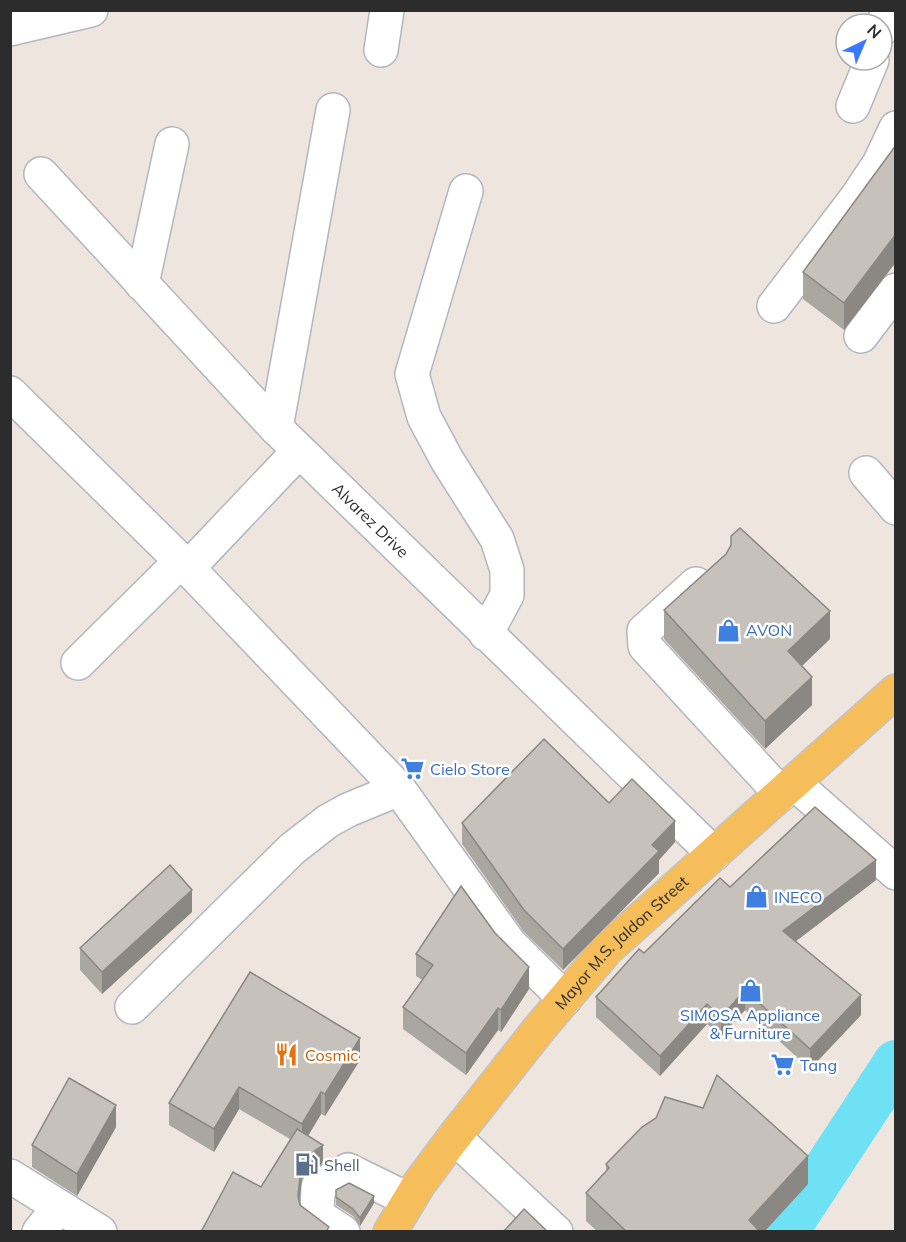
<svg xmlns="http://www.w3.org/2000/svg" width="906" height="1242" viewBox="0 0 906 1242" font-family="Mulish,sans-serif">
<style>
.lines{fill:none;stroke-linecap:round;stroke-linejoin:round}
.river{stroke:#6ee1f4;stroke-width:46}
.minor-casing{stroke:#b2b6c0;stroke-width:36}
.major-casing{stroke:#c4c4c4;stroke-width:36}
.minor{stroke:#fff;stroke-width:33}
.major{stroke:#f6be5b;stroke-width:33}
.wall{fill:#aaa6a0}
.shaded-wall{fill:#8b8782}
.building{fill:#c6c1ba;stroke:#8b8782;stroke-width:1.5}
.labels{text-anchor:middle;stroke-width:5;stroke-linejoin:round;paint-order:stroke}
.street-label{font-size:16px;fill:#2c2c2c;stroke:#fff}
.shop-label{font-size:16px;fill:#366cbe;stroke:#fff;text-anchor:start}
.food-label{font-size:16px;fill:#c56008;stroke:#fff;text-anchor:start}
.service-label{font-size:16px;fill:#4e5e75;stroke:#fff;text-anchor:start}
</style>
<rect width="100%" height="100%" fill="#eee5de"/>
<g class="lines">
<polyline class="river" points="785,1232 896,1063"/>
<defs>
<g id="minor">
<polyline points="10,29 91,10"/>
<polyline points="882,29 888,10"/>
<polyline points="381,50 387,10"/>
<polyline points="853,106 872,60"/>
<path id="s1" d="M41,174L276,428L714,854"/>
<polyline points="466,191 412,374 424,417 447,460 497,539 507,570 507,595 486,634"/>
<polyline points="142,284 172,144"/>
<polyline points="774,306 857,197 879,164 896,128"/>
<polyline points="861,336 896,290"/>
<polyline points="10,393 188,568 399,789 510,944 565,999"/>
<polyline points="276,428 333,110"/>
<polyline points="866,473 896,508"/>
<polyline points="188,568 299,451"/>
<polyline points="696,584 644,631 645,646 781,794"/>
<polyline points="78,663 181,561"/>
<polyline points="794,783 896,873"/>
<polyline points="132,1007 292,849 328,821 348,810 399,789"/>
<polyline points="454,1137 556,1232"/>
<polyline points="10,1176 100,1232"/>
<polyline points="39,1232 59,1207"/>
<polyline points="343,1232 317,1215 318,1187 348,1170 409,1200"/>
</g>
<g id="major">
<path id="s2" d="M390,1232L419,1184L454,1137L539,1029L607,949L896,691"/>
</g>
</defs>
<use href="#minor" class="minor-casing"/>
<use href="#major" class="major-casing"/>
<use href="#minor" class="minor"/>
<use href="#major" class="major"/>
</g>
<g class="wall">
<polygon points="896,145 896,262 844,330 803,299 803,272"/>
<polygon points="726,554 830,639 802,666 812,705 765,749 664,639 664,610"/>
<polygon points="609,803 675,842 659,860 659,873 563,970 524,932 462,844 462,823"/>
<polygon points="876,880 796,941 861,1015 810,1069 745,1010 721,1036 707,1024 660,1076 596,1017 596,997 644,953"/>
<polygon points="192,912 102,994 80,970 80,948"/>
<polygon points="416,954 529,989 501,1032 498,1030 466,1075 403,1029 403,1007 422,980 416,976"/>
<polygon points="360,1060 325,1116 321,1114 308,1136 323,1163 302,1178 299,1202 300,1205 329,1232 261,1187 290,1139 239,1109 214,1152 169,1125 169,1103"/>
<polygon points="116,1127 77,1196 32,1167 32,1145"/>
<polygon points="606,1164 808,1184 764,1232 598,1232 586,1221 586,1193 606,1172"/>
<polygon points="336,1190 374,1203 360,1226 353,1216 336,1205"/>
</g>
<g class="shaded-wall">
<polygon points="896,234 896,262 844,330 844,303"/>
<polygon points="830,611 830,639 788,679 788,651"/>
<polygon points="812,677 812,705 765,749 765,721"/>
<polygon points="675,821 675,842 659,860 659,873 563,970 563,949 652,845"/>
<polygon points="876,860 876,880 783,951 783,931"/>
<polygon points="192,890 192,912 102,994 102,972"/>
<polygon points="529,967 529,989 501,1032 501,1010"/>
<polygon points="745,990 745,1010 721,1036 721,1017"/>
<polygon points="861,995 861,1015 810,1069 810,1049"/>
<polygon points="707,1004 707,1024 660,1076 660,1056"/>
<polygon points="498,1008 498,1030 466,1075 466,1053"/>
<polygon points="360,1038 360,1060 325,1116 325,1094"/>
<polygon points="239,1087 239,1109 214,1152 214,1129"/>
<polygon points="321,1092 321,1114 302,1146 302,1124"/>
<polygon points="116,1105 116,1127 77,1196 77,1174"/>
<polygon points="323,1145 323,1163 302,1178 298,1214 298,1196 302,1160"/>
<polygon points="808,1156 808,1184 764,1232 749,1232 749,1220"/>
<polygon points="374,1196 374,1203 360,1226 360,1218"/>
</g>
<g class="building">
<polygon points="896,145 896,234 844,303 803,272"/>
<polygon points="740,528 830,611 788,651 812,677 765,721 664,610 726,554 731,545 731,536"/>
<polygon points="544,739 609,803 632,779 675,821 652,845 659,851 563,949 524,910 462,823"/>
<polygon points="815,807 876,860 783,931 861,995 810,1049 745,990 721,1017 707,1004 660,1056 596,997 639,949 644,953 720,878 730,887"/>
<polygon points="170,865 192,890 102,972 80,948"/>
<polygon points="461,886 495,933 529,967 501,1010 498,1008 466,1053 403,1007 433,965 416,954"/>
<polygon points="250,972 360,1038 325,1094 321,1092 302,1124 239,1087 214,1129 169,1103"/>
<polygon points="717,1075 808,1156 749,1220 760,1232 627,1232 586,1193 609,1168 606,1164 642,1127 656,1118 665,1097 703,1108"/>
<polygon points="69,1078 116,1105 77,1174 32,1145"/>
<polygon points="297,1129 323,1145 302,1160 298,1196 300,1205 329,1227 326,1232 201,1232 233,1172 261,1187"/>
<polygon points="349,1183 374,1196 360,1218 353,1209 336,1197 336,1190"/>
<polygon points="524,1209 548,1232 503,1232"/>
</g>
<defs>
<symbol id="shop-bare" viewBox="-9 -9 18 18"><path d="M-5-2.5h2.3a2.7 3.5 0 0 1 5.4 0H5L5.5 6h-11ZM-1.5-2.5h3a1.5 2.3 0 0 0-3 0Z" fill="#3f7fe0" stroke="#fff" stroke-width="2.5" paint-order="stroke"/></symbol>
<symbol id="supermarket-bare" viewBox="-9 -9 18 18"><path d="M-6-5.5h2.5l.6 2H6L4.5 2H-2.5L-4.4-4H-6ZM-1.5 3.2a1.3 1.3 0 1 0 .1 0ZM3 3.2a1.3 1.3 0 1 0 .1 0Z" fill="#3f7fe0" stroke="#fff" stroke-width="2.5" paint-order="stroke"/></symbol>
<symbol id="restaurant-bare" viewBox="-9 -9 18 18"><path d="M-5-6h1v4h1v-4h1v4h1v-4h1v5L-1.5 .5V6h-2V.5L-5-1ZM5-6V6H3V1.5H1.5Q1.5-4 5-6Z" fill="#e8710a" stroke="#fff" stroke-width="2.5" paint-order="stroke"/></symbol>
<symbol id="fuel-bare" viewBox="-9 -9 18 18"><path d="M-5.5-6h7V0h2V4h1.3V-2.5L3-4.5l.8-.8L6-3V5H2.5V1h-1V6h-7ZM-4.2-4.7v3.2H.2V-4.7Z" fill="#5c6f8a" stroke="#fff" stroke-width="2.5" paint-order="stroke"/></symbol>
</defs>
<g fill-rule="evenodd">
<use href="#shop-bare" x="712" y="614" width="33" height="33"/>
<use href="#supermarket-bare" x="396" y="752" width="33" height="33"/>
<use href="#shop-bare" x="740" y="880" width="33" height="33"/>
<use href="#shop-bare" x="734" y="974" width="33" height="33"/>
<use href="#restaurant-bare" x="270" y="1038" width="33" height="33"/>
<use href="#supermarket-bare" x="766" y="1048" width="33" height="33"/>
<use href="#fuel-bare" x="290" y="1148" width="33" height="33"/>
</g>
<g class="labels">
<g class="street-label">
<text dy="6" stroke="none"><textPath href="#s1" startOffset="478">Alvarez Drive</textPath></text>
<text dy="6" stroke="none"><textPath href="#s2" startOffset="372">Mayor M.S. Jaldon Street</textPath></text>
</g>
<g class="shop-label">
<text x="746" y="636">AVON</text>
<text x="430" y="775">Cielo Store</text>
<text x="774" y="903">INECO</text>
<text x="750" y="1021" text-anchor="middle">SIMOSA Appliance<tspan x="750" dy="18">&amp; Furniture</tspan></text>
<text x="800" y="1071">Tang</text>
</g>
<g class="food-label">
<text x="305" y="1061">Cosmic</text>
</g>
<g class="service-label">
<text x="324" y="1171">Shell</text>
</g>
</g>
<rect width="906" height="1242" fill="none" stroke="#2c2c2c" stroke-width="24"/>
<g transform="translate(864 42) rotate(44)"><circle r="28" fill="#ffffff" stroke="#ababab" stroke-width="1.5"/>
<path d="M0-4.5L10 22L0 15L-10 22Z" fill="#3a78ff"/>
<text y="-9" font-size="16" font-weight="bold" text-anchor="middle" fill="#2c2c2c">N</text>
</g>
</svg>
